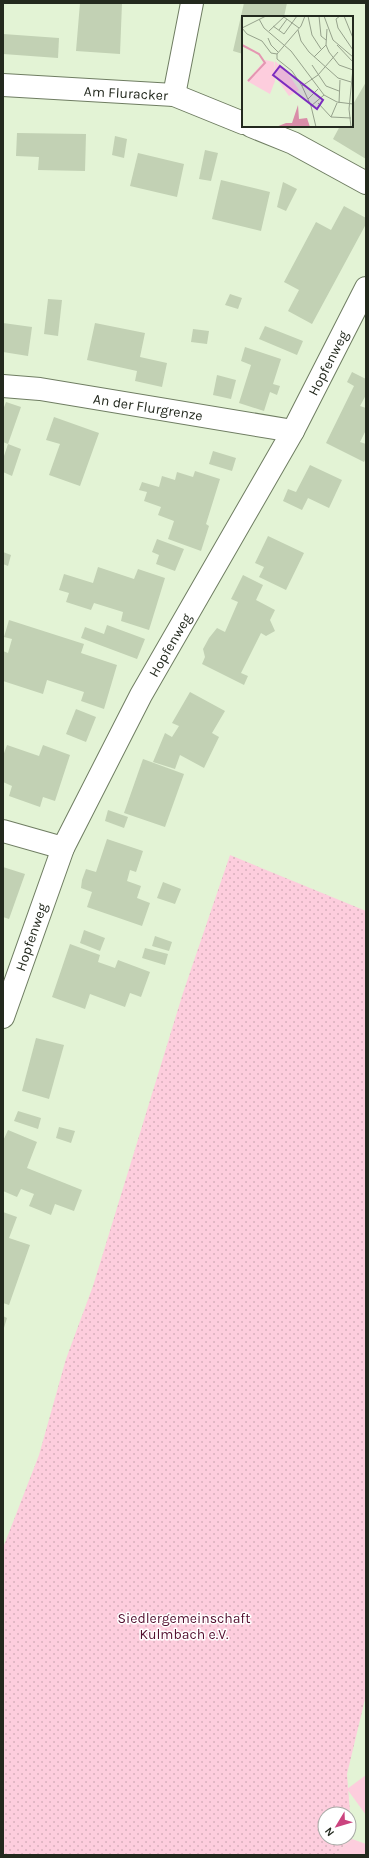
<svg xmlns="http://www.w3.org/2000/svg" width="369" height="1858" viewBox="0 0 369 1858" font-family="Karla,sans-serif">
<style>
.green{fill:url(#green-dots);fill-rule:evenodd}
.pitch{fill:#fdcddd}
.building{fill:#c2d1b4}
.lines{fill:none;stroke-linecap:round;stroke-linejoin:round}
.minor-casing{stroke:#6f7d62;stroke-width:24}
.minor{stroke:#fff;stroke-width:22}
.labels{text-anchor:middle;stroke-width:3;stroke-linejoin:round;paint-order:stroke}
.street-label{font-size:14px;fill:#23291e;stroke:#fff}
.park-label{font-size:14px;fill:#520e2e;stroke:#fff}
.inset-river{fill:none;stroke:#e496b1;stroke-width:2}
.inset-road{fill:none;stroke:#96a28c;stroke-width:1}
.view{fill:#7b2cbf;fill-opacity:0.15;stroke:#7b2cbf;stroke-width:2}
.inset-edge{fill:none;stroke:#23291e;stroke-width:2}
</style>
<defs>
<pattern id="green-dots" width="8" height="8" patternUnits="userSpaceOnUse"><rect width="8" height="8" fill="#fdcddd"/><path d="M2 2h.1M6 6h.1" fill="none" stroke="#d9b0bd" stroke-width="1.8" stroke-linecap="round"/></pattern>
</defs>
<rect width="100%" height="100%" fill="#e3f3d5"/>
<path class="green" d="M230,855L366,911V1695L347,1774L352,1839L334,1855H3V1548L39,1455L66,1359L93,1286L183,993ZM325,1814H349V1838H325Z"/>
<g class="pitch">
<polygon points="366,1775 366,1815 347,1789"/>
<polygon points="352,1839 366,1844 366,1855 334,1855"/>
</g>
<g class="building">
<polygon points="80,3 122,3 120,54 76,51"/>
<polygon points="244,3 287,3 284,17 243,17 243,54 233,51"/>
<polygon points="3,34 59,38 58,58 3,54"/>
<polygon points="366,82 366,159 333,139 340,126 352,126 352,106"/>
<polygon points="17,133 86,134 85,171 38,170 39,157 16,156"/>
<polygon points="115,136 127,139 124,158 112,155"/>
<polygon points="205,150 218,153 211,181 199,179"/>
<polygon points="138,153 184,164 177,197 130,186"/>
<polygon points="221,180 270,192 261,231 212,219"/>
<polygon points="283,182 297,189 286,211 277,207"/>
<polygon points="344,206 366,218 366,224 312,324 288,311 299,290 284,282 316,222 331,230"/>
<polygon points="230,294 242,298 238,309 225,305"/>
<polygon points="48,299 62,300 58,336 44,334"/>
<polygon points="3,323 32,327 28,356 3,352"/>
<polygon points="95,323 145,333 140,357 167,363 162,387 135,381 137,371 87,360"/>
<polygon points="265,326 303,341 297,355 259,339"/>
<polygon points="193,329 209,331 207,344 191,342"/>
<polygon points="245,347 281,359 273,384 280,386 277,395 270,392 264,411 239,403 251,365 241,361"/>
<polygon points="352,372 366,379 366,395 360,406 366,408 366,430 360,442 366,444 366,458 364,462 326,443 354,386 347,382"/>
<polygon points="217,375 236,380 231,399 213,395"/>
<polygon points="6,402 21,407 8,444 3,442 3,410"/>
<polygon points="54,417 99,433 80,486 49,475 60,444 46,440"/>
<polygon points="8,444 21,449 12,476 3,472 3,459"/>
<polygon points="213,451 236,458 232,471 209,464"/>
<polygon points="310,465 342,480 329,508 308,498 302,510 283,501 288,489 296,492"/>
<polygon points="195,471 220,479 206,524 209,526 201,551 168,539 174,521 158,515 161,507 144,501 147,492 139,490 142,482 159,487 162,476 175,480 177,472 193,477"/>
<polygon points="268,536 304,553 286,590 259,577 264,567 255,563"/>
<polygon points="157,539 184,549 175,571 156,564 159,555 152,552"/>
<polygon points="3,552 11,555 8,566 3,564"/>
<polygon points="98,567 134,579 138,569 165,578 149,630 121,621 123,612 94,603 91,610 66,602 69,593 59,590 64,574 93,583"/>
<polygon points="243,575 263,585 256,600 275,610 270,620 275,631 266,636 261,633 241,673 248,676 244,685 202,664 205,657 203,649 209,638 217,628 225,632 238,602 231,599"/>
<polygon points="9,620 84,644 81,653 117,665 104,709 81,701 84,692 47,680 43,694 3,681 3,651 8,653 12,639 4,637"/>
<polygon points="107,625 145,639 137,659 81,638 85,627 104,634"/>
<polygon points="190,692 225,711 212,733 219,737 204,768 180,755 175,769 153,762 165,733 172,737 179,726 172,723"/>
<polygon points="76,709 96,717 86,742 66,734"/>
<polygon points="7,745 39,756 43,745 70,755 55,801 43,797 40,807 9,796 12,786 3,782 3,756"/>
<polygon points="143,759 184,774 165,827 124,813"/>
<polygon points="108,810 128,817 124,828 105,821"/>
<polygon points="107,839 143,851 136,872 130,870 127,881 141,886 137,898 150,903 142,926 87,907 92,892 81,888 82,880 86,869 96,872"/>
<polygon points="3,867 25,874 9,919 3,917"/>
<polygon points="163,882 181,889 175,904 157,898"/>
<polygon points="84,930 105,938 100,951 80,943"/>
<polygon points="155,936 172,942 169,951 152,946"/>
<polygon points="70,944 100,955 98,962 115,968 118,960 150,972 141,997 130,993 125,1007 90,994 85,1009 52,997"/>
<polygon points="145,948 168,954 165,965 142,958"/>
<polygon points="36,1038 64,1045 49,1099 22,1091"/>
<polygon points="18,1111 41,1118 38,1129 14,1121"/>
<polygon points="59,1127 75,1131 71,1143 56,1138"/>
<polygon points="8,1130 37,1142 27,1168 82,1190 74,1211 55,1204 51,1215 29,1206 34,1194 21,1189 17,1197 3,1191 3,1141"/>
<polygon points="3,1212 17,1217 9,1238 30,1245 9,1305 3,1303"/>
<polygon points="3,1316 7,1318 3,1331"/>
</g>
<g class="lines">
<defs>
<g id="minor">
<polyline points="3,85 174,95 243,123"/>
<polyline points="174,95 192,3"/>
<polyline points="251,126 293,143 366,183"/>
<polyline points="3,386 40,389 293,431"/>
<polyline points="3,831 63,848"/>
<polyline points="3,1017 63,848 141,695 293,431 366,288"/>
</g>
</defs>
<use href="#minor" class="minor-casing"/>
<use href="#minor" class="minor"/>
</g>
<g class="labels">
<g class="street-label">
<text transform="translate(126 93) rotate(3)" y="5">Am Fluracker</text>
<text transform="translate(328 363) rotate(-63)" y="5">Hopfenweg</text>
<text transform="translate(148 407) rotate(9)" y="5">An der Flurgrenze</text>
<text transform="translate(170 645) rotate(-60)" y="5">Hopfenweg</text>
<text transform="translate(31 937) rotate(-71)" y="5">Hopfenweg</text>
</g>
<g class="park-label">
<text x="184" y="1623">Siedlergemeinschaft<tspan x="184" dy="16">Kulmbach e.V.</tspan></text>
</g>
</g>
<g transform="translate(242 16)">
<rect width="111" height="111" fill="#e3f3d5"/>
<path d="M33,45L45,56L57,74L47,80L32,59Z" fill="#fdcddd"/>
<path d="M56,89L57,103L65,102L68,111H34L44,107H50Z" fill="#d98da8"/>
<path d="M23,44L32,46L33,65L28,78L5,65Z" fill="#fdcddd"/>
<path class="inset-river" d="M0,29L17,38L23,47L6,65"/>
<path class="inset-road" d="M66,0L70,19L79,33M77,0L79,20L84,24M82,0L91,24L111,41M98,0L94,3L96,12L111,34M102,0L111,22M42,1L57,12M17,3L22,12L49,35L82,79L95,86L111,88M31,10L42,18L55,0M0,12L5,18L20,25L29,37L35,38M0,12L24,0M85,13L84,29L87,36L97,49L111,54M37,14L45,3M56,14L59,25L67,36L96,62L109,66M27,15L43,0M26,22L29,29L36,36M95,29L111,46M35,38V43L50,55L60,70L69,90L74,111M35,38L59,10L63,0M72,41L84,29M70,49L84,70L97,75M60,70L76,59L96,36M66,83L76,73M76,87L89,101L109,102M97,87L98,64M69,90L82,79M89,101L95,87M109,111L107,93L111,52"/>
<path class="view" d="M38,50L81,84L75,93L31,59Z"/>
<rect width="111" height="111" class="inset-edge"/>
</g>
<rect width="369" height="1858" fill="none" stroke="#23291e" stroke-width="8"/>
<g transform="translate(337 1826) rotate(232)"><circle r="19" fill="#ffffff" stroke="#a7a9a5"/>
<path d="M0-3L7 15L0 10L-7 15Z" fill="#cb437f"/>
<text y="-6" font-size="11" font-weight="bold" text-anchor="middle" fill="#23291e">N</text>
</g>
</svg>
